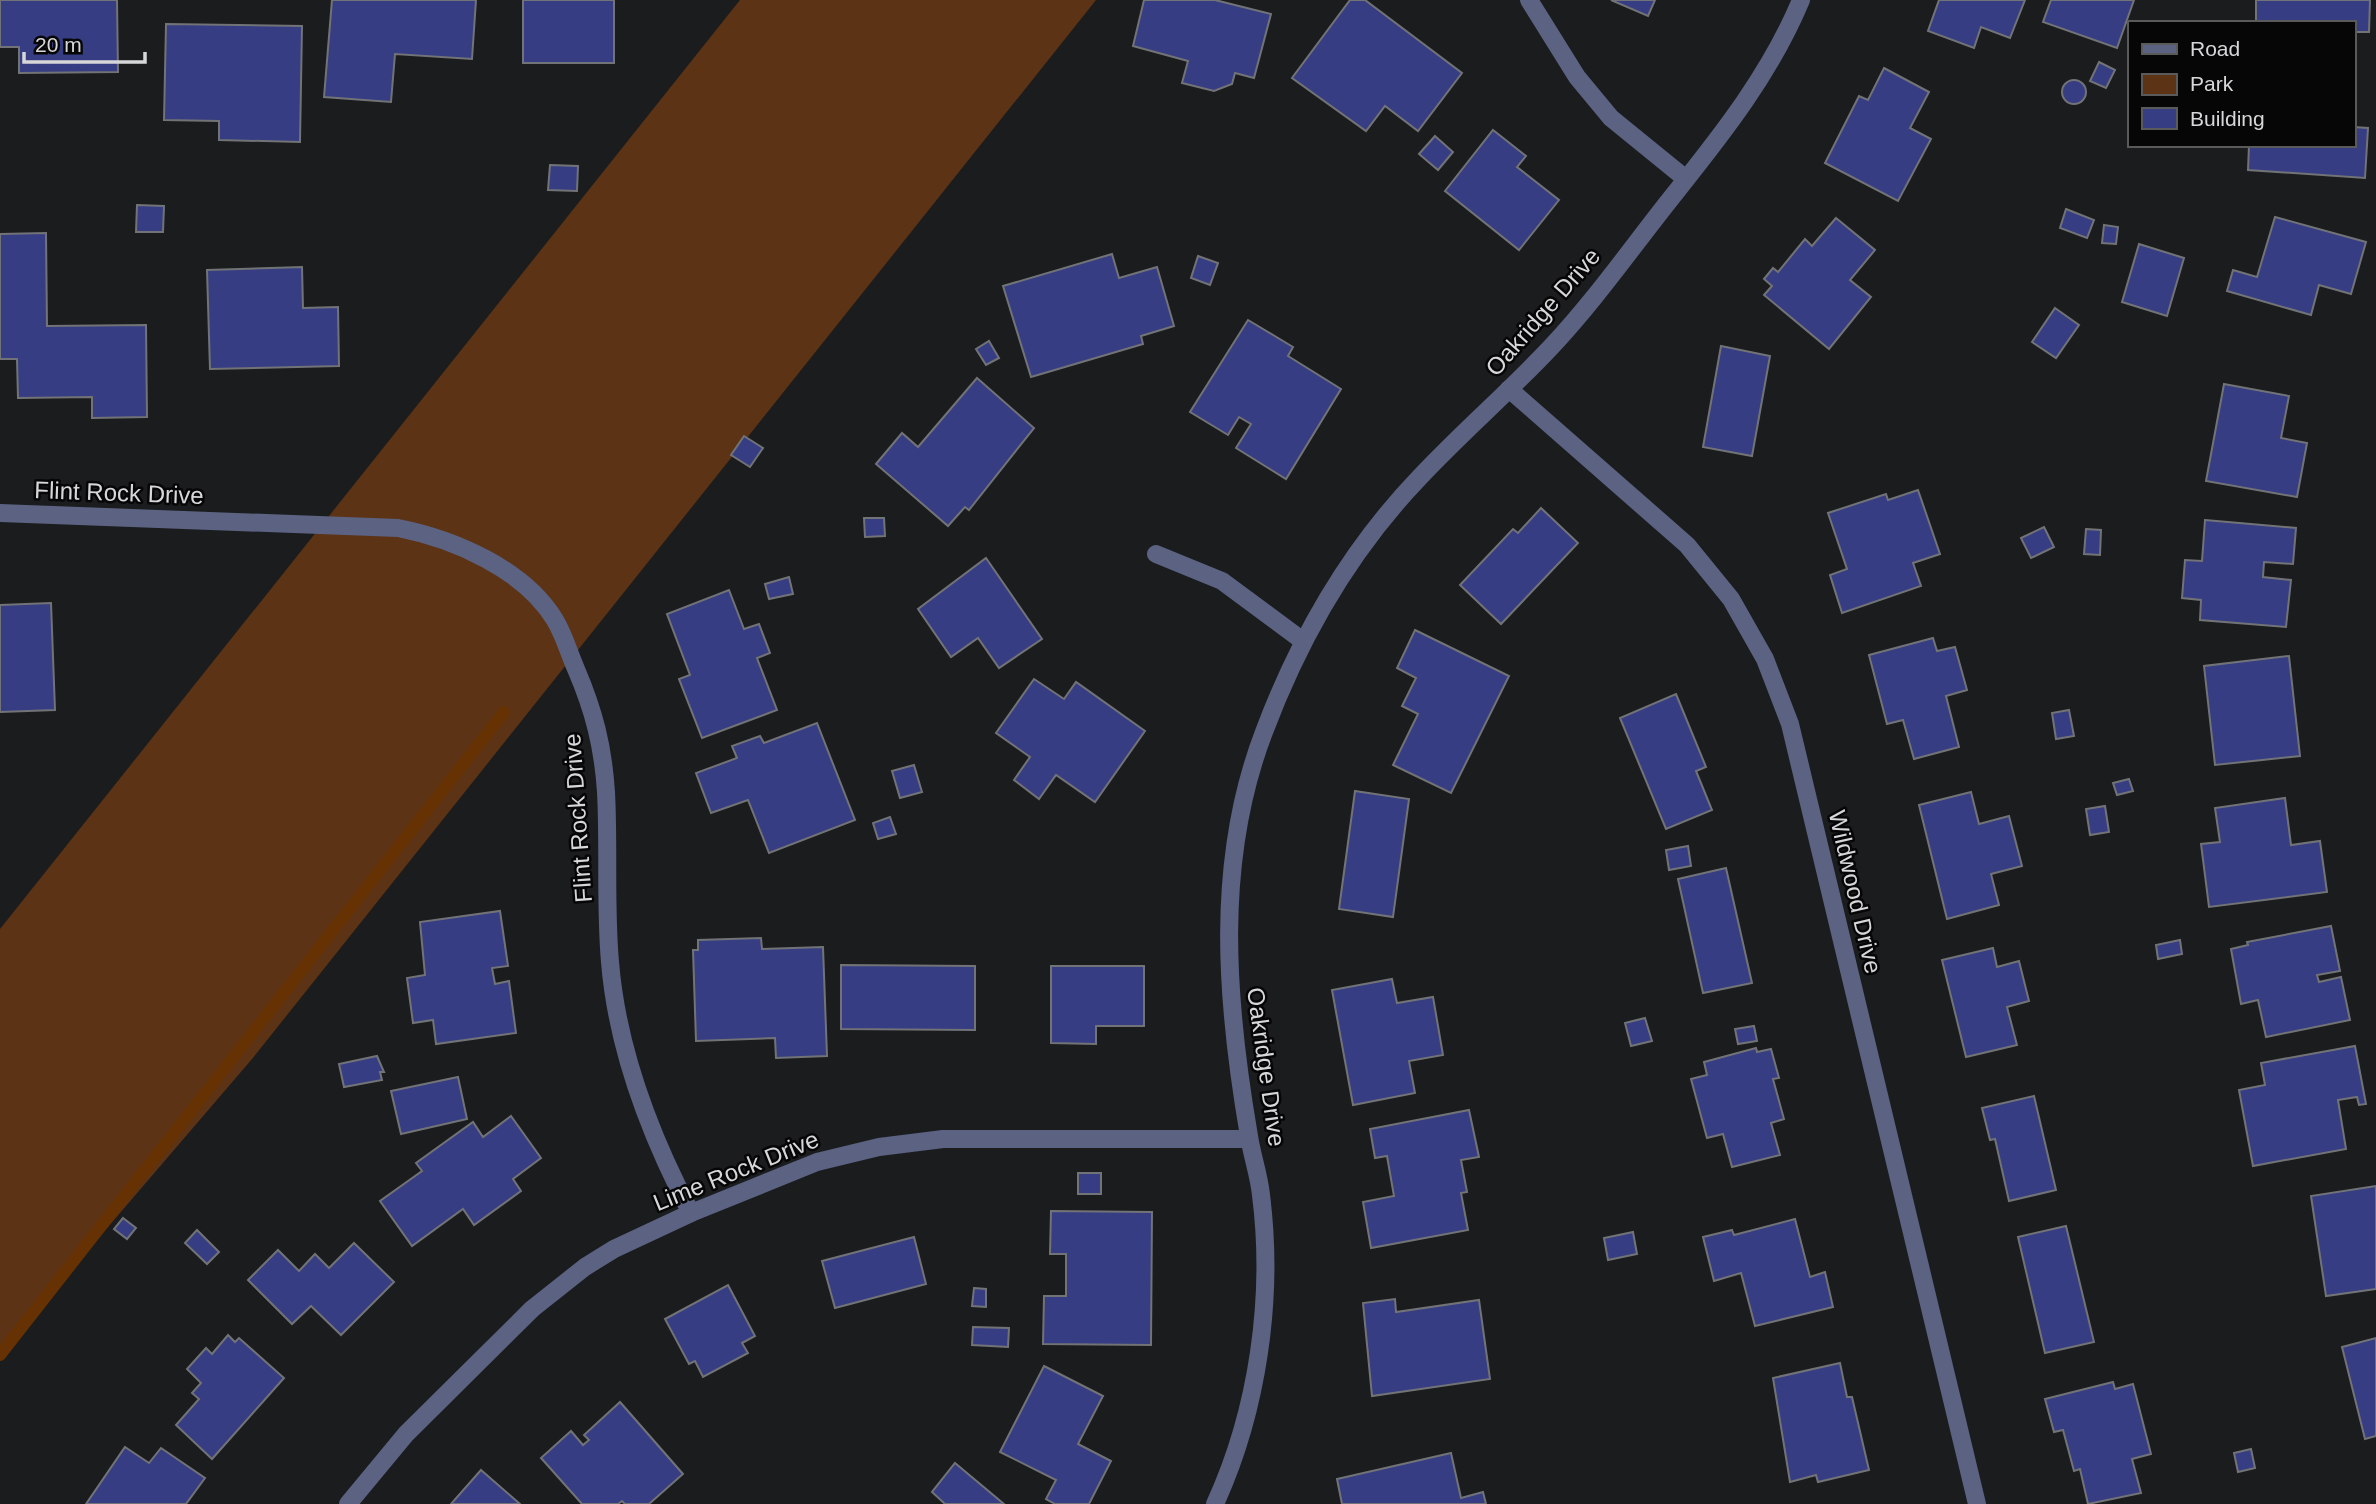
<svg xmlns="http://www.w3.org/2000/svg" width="2376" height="1504" viewBox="0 0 2376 1504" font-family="Arial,sans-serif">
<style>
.green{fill:#5c3315}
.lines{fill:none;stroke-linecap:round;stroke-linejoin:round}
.stream{stroke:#673203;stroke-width:12}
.building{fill:#363d83;stroke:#727376;stroke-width:2}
.minor{stroke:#5b6282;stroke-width:18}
.labels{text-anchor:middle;stroke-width:5;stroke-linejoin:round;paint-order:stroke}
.street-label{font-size:24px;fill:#d7d7d9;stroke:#060607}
</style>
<rect width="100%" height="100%" fill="#1b1c1e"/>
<polygon class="green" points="740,0 1096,0 252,1059 0,1353 0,929"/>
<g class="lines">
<polyline class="stream" points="0,1355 504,712"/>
</g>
<g class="building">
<polygon points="0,0 117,0 118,72 19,73 19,47 0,47"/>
<polygon points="332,0 476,0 472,59 395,54 391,102 324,97"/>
<rect x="523" y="0" width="91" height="63"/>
<polygon points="1144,0 1215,0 1271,14 1254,78 1235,73 1232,84 1214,91 1182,83 1188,61 1133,46"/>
<polygon points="1350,0 1365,0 1462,73 1418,131 1385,106 1366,131 1292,78"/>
<polygon points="1611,0 1655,0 1648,16"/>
<polygon points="2025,0 2010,38 1981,27 1974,48 1928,31 1939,0"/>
<polygon points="2051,0 2134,0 2117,48 2043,22"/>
<polygon points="2256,0 2370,0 2369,32 2353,32 2353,23 2256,23"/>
<polygon points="166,24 302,26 300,142 219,140 219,121 164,120"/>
<polygon points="2099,62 2115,70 2106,88 2090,81"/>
<polygon points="1884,68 1929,92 1910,128 1931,139 1898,201 1825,163 1859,96 1868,100"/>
<circle cx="2074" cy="92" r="12"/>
<polygon points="2353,127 2368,128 2365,178 2248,170 2249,145 2353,145"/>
<polygon points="1493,130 1526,156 1517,167 1559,200 1519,250 1445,191"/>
<polygon points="1435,136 1453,152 1438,170 1419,154"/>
<polygon points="550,165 578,166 577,191 548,190"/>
<polygon points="137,205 164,206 163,232 136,232"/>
<polygon points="2066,209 2094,220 2087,238 2060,228"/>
<polygon points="2275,217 2366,242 2351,294 2319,285 2311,315 2227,291 2233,270 2257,277"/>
<polygon points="1836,218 1875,250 1850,280 1871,297 1829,349 1764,295 1772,286 1764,279 1773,268 1778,272 1805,239 1812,246"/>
<polygon points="2104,225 2118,227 2116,244 2102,243"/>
<polygon points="46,233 47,326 146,325 147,417 92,418 92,397 18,398 17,359 0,359 0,234"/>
<polygon points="2139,244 2184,258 2167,316 2122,302"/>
<polygon points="1112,254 1119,278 1157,267 1174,326 1141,336 1143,344 1031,377 1003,286"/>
<polygon points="1198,256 1218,263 1210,285 1191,278"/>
<polygon points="302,267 303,308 338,307 339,366 210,369 207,270"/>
<polygon points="2055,308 2079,325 2056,358 2032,342"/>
<polygon points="1248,320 1293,347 1288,356 1341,389 1286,479 1236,448 1251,424 1239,417 1228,435 1190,412"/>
<polygon points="989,341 999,358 986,365 976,349"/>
<polygon points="1721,346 1770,356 1752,456 1703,447"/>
<polygon points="977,378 1034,428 969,510 965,507 948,526 876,464 902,433 918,447"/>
<polygon points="2224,384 2289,396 2281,438 2307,443 2297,497 2206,481"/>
<polygon points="744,436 763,448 750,467 731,455"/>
<polygon points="1918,490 1940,554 1913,563 1921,586 1842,613 1830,575 1847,569 1828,513 1886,494 1888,500"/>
<polygon points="1541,508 1578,543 1501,624 1460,585 1513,529 1518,533"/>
<polygon points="864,518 884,518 885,536 865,537"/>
<polygon points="2205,520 2296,528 2293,564 2264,562 2263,577 2291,580 2286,627 2200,620 2201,600 2182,598 2185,560 2202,561"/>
<polygon points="2044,527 2054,547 2031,558 2021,538"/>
<polygon points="2086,529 2101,530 2100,555 2084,554"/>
<polygon points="986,558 1042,639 999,668 978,638 951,657 918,609"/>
<polygon points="789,577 793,594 769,599 765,584"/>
<polygon points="729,590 744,629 759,624 770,653 757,658 777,710 702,738 679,679 690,675 667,614"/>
<polygon points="51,603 55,710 0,712 0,605"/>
<polygon points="1415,630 1509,676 1451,793 1393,765 1418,714 1402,706 1416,678 1397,668"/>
<polygon points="1933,638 1937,651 1955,647 1967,690 1946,696 1959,747 1914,759 1903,720 1887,724 1869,655"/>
<polygon points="2289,656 2300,756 2215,765 2204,666"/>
<polygon points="1034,679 1064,699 1076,682 1145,731 1095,802 1056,775 1039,799 1014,780 1030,757 996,733"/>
<polygon points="1676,694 1706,767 1696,771 1712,810 1666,829 1620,718"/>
<polygon points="2069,710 2074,736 2056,739 2052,713"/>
<polygon points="817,723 855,820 769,853 748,800 711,813 696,773 737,758 732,746 760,736 764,743"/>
<polygon points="914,765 922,792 900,798 892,771"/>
<polygon points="2129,779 2133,791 2117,795 2113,783"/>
<polygon points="1355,791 1409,799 1393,917 1339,909"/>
<polygon points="1971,792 1979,824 2009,816 2022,866 1991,874 1999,905 1947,919 1919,805"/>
<polygon points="2285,798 2291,845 2320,841 2327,892 2209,907 2201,844 2220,842 2215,808"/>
<polygon points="2105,806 2109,832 2090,835 2086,809"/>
<polygon points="890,817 896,834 878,839 873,823"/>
<polygon points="1688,846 1691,866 1669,870 1666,850"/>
<polygon points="1726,868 1752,983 1703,993 1678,879"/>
<polygon points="500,911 508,966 492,968 495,984 509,981 516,1033 436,1044 433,1020 413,1023 407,978 425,975 420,922"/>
<polygon points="2331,926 2340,971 2317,975 2319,982 2341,977 2350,1020 2266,1037 2258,1000 2241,1004 2231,949 2248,945 2247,942"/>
<polygon points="761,938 762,949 823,947 827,1056 776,1058 775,1038 696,1041 693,950 698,950 698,940"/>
<polygon points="2180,940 2182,954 2158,959 2156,945"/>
<polygon points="1993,948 1997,967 2019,961 2029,1001 2007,1007 2017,1045 1966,1057 1942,960"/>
<polygon points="841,965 975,966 975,1030 841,1029"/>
<polygon points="1051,966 1144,966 1144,1026 1096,1026 1096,1044 1051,1043"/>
<polygon points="1392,979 1397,1003 1433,997 1443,1055 1409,1061 1415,1093 1353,1105 1332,990"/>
<polygon points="1645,1018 1652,1041 1631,1046 1625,1023"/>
<polygon points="1754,1026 1757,1041 1738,1044 1735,1029"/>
<polygon points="2355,1046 2366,1104 2359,1105 2357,1097 2338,1100 2346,1149 2253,1166 2239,1090 2265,1085 2261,1063"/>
<polygon points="1756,1048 1757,1052 1771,1049 1779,1078 1773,1079 1784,1119 1771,1123 1780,1155 1732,1167 1723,1134 1707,1138 1691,1079 1707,1075 1704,1062"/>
<polygon points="377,1056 384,1072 380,1072 382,1080 344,1087 339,1064"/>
<polygon points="458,1077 467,1119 401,1134 391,1091"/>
<polygon points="2034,1096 2056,1190 2009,1201 1995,1139 1990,1140 1982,1108"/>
<polygon points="1469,1110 1479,1157 1461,1160 1467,1192 1461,1193 1468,1230 1371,1248 1363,1202 1394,1196 1387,1156 1375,1158 1370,1129"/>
<polygon points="511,1116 541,1158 513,1179 521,1191 474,1225 463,1209 412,1246 380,1201 422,1171 416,1163 473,1122 483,1137"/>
<rect x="1078" y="1173" width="23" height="21"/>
<polygon points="2376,1186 2376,1289 2326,1296 2311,1196"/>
<polygon points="1051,1211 1152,1212 1151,1345 1043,1344 1044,1296 1066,1296 1066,1254 1050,1254"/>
<polygon points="123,1218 136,1228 127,1239 114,1229"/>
<polygon points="1795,1219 1810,1277 1825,1272 1833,1307 1755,1326 1741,1273 1714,1281 1703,1237 1732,1230 1734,1235"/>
<polygon points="2066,1226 2094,1342 2045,1353 2018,1237"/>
<polygon points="197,1230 219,1252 207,1264 185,1243"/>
<polygon points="1633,1232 1637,1254 1608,1260 1604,1238"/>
<polygon points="914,1237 926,1284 835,1308 822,1261"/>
<polygon points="354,1243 394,1282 341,1335 311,1306 292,1324 248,1280 278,1250 299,1271 315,1254 329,1268"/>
<polygon points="728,1285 755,1336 742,1343 748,1353 703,1377 695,1361 689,1364 665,1319"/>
<polygon points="974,1288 986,1289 986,1307 972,1306"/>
<polygon points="1395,1299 1396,1312 1479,1300 1490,1379 1372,1396 1363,1303"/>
<polygon points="973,1327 1009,1328 1008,1347 972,1345"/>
<polygon points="228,1335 235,1342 239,1338 284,1378 212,1459 176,1425 199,1399 192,1393 201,1383 187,1369 206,1348 212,1354"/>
<polygon points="2376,1338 2376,1436 2365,1439 2342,1347"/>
<polygon points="1840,1363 1847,1397 1852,1397 1869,1470 1818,1482 1816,1475 1790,1482 1773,1378"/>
<polygon points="1044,1366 1103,1396 1078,1444 1111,1461 1089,1504 1055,1504 1046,1499 1056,1480 1000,1452"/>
<polygon points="2113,1382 2115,1389 2133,1384 2151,1454 2132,1459 2141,1493 2088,1504 2080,1469 2074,1471 2063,1430 2054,1432 2045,1399"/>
<polygon points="620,1402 683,1474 649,1504 625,1504 622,1501 618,1504 582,1504 541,1458 571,1431 583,1445 589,1440 584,1435"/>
<polygon points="125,1447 149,1463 161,1448 205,1478 186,1504 86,1504"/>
<polygon points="2251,1449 2255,1468 2238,1472 2234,1453"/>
<polygon points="1451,1453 1461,1498 1483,1492 1486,1504 1342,1504 1337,1479"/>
<polygon points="955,1463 1004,1504 945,1504 932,1492"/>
<polygon points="481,1470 520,1504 451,1504"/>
</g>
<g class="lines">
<g class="minor">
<polyline points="1529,0 1577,77 1611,118 1686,179"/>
<polyline points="1509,389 1687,545 1731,599 1765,659 1790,724 1977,1504"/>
<path d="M0,513L398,528C454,539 524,569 555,620C564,635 569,653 576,669C594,711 603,746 606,792C609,848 605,906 610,962C617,1048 651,1137 691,1213"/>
<polyline points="1156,554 1222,581 1303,641"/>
<polyline points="348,1504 406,1434 532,1309 585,1267 614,1249 691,1213 817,1162 879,1147 943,1139 1249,1139"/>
<path d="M1215,1504C1258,1410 1274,1297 1261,1195C1259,1175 1252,1156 1249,1136C1226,1002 1214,862 1264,732C1299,639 1350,550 1419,478C1462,432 1510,391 1552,346C1597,298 1635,243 1676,192C1724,132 1771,72 1801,0"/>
</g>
</g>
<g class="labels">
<g class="street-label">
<text transform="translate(1543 312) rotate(-49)" y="8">Oakridge Drive</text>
<text transform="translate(119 493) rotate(2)" y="8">Flint Rock Drive</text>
<text transform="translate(578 818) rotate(-94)" y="8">Flint Rock Drive</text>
<text transform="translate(1855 892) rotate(77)" y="8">Wildwood Drive</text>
<text transform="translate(1266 1067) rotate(82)" y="8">Oakridge Drive</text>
<text transform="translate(736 1171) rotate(-22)" y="8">Lime Rock Drive</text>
</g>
</g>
<rect x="2128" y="21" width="228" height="126" fill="#060607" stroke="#5a5a5b" stroke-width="2"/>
<rect x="2142" y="44" width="35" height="10" fill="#5b6282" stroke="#5a5a5b" stroke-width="2"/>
<text x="2190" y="56" font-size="21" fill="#d7d7d9">Road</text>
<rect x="2142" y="74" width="35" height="21" fill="#5c3315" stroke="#5a5a5b" stroke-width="2"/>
<text x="2190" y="91" font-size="21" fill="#d7d7d9">Park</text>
<rect x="2142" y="108" width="35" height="21" fill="#363d83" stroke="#5a5a5b" stroke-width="2"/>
<text x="2190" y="126" font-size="21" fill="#d7d7d9">Building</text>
<path d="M24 52v10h121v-10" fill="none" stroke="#d7d7d9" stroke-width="3.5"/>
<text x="35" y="52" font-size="21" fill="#d7d7d9" stroke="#060607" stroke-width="5" paint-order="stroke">20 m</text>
</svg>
